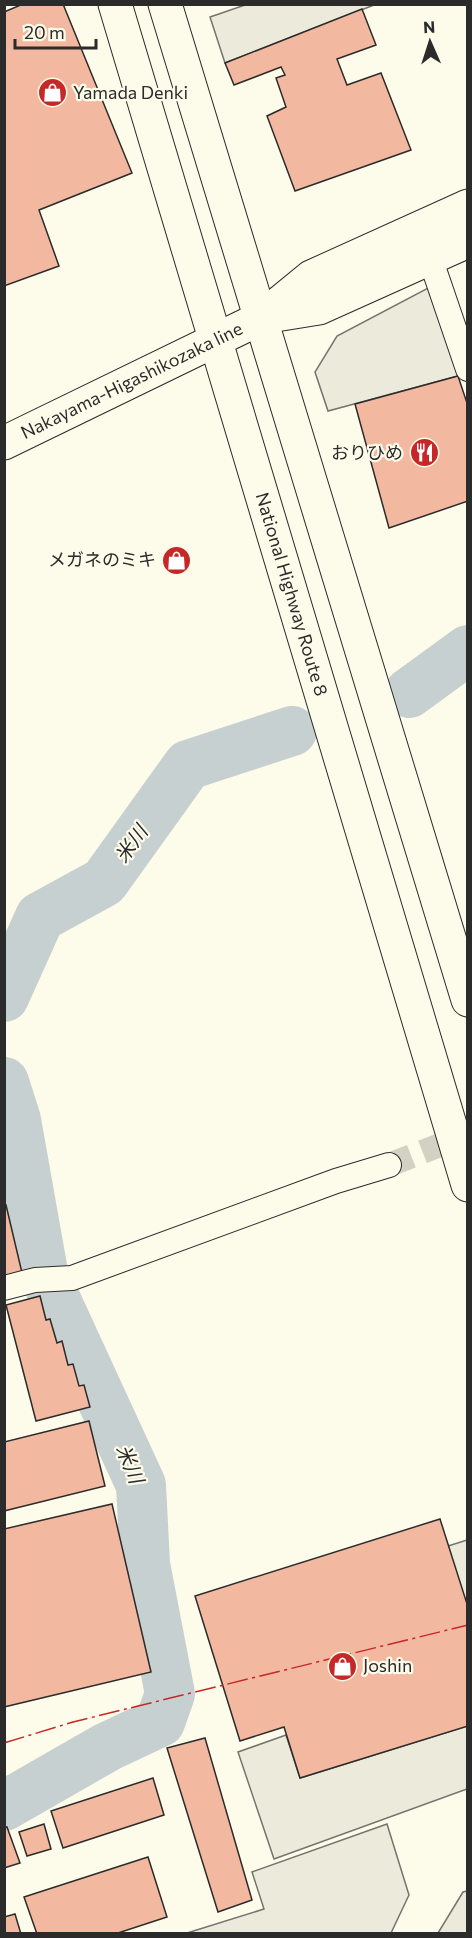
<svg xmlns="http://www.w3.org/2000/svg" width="472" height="1938" viewBox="0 0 472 1938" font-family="Commissioner,'Noto Sans JP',sans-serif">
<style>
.parking{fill:#eceadb;stroke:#74746e;stroke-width:1.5}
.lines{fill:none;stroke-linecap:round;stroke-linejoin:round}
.river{stroke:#c7d0d0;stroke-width:50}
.building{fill:#f2b8a0;stroke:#2b2b2b;stroke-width:1.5}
.minor-tunnel{stroke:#d3d1c4;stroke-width:24;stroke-dasharray:24 12;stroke-linecap:butt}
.minor-casing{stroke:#2b2b2b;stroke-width:26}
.primary-casing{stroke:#2b2b2b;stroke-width:35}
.trunk-casing{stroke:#2b2b2b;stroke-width:35}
.minor{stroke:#fdfbea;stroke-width:24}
.primary{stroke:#fdfbea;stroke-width:33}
.trunk{stroke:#fdfbea;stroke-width:33}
.power{stroke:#c62828;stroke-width:1.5;stroke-dasharray:21 4.5 3 4.5;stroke-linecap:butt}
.labels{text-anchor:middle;stroke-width:4.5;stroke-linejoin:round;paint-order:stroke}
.poi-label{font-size:18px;fill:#2b2b2b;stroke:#fdfbea;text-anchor:start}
.street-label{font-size:18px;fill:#2b2b2b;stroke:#fdfbea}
.water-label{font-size:20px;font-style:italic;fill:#2b2b2b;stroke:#fdfbea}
</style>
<rect width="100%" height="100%" fill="#fdfbea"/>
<g class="parking">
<polygon points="245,5 374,5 225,63 210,17"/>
<polygon points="430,287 458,376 328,411 315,372 337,336"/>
<polygon points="467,1540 467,1607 448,1546"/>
<polygon points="467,1726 467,1789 274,1859 238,1752 286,1735 300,1778"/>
<polygon points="387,1824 409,1895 391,1933 187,1933 264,1909 252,1872"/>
<polygon points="467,1891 467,1933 438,1933 463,1892"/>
</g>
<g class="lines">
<g class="river">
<polyline points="409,693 468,650"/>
<polyline points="4,997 40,917 104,882 188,765 292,731"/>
<polyline points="4,1082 16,1120 43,1272 141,1485 145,1564 170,1694 160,1722 107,1747 4,1806"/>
</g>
</g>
<g class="building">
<polygon points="23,4 63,4 132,173 39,210 59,266 4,286 4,12"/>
<polygon points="362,9 376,45 337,59 347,85 381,73 411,150 295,191 267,116 286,107 276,78 285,75 281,67 234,85 225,63"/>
<polygon points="458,376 468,406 468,501 389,528 355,404"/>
<polygon points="6,1205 23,1277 4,1281 4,1206"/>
<polygon points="40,1296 46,1320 50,1319 57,1343 62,1341 68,1365 73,1364 79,1386 84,1385 90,1407 36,1421 6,1305"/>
<polygon points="89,1421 105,1486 4,1511 4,1442"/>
<polygon points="112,1504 151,1672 4,1707 4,1529"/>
<polygon points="440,1519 468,1607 468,1726 300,1778 284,1727 240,1741 195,1596"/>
<polygon points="205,1738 252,1900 218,1912 167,1748"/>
<polygon points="153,1778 164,1815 63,1848 51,1811"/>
<polygon points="44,1824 51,1849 27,1856 19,1832"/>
<polygon points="7,1827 20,1863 4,1868 4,1828"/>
<polygon points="148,1857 167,1917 115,1934 37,1934 24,1897"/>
<polygon points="15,1914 21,1934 4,1934 4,1917"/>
</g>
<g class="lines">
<polyline class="minor-tunnel" points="389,1165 468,1134"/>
<defs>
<g id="minor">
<polyline points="425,243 468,369"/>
<polyline points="4,1288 35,1280 72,1278 336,1181 389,1165"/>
</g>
<g id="primary">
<polyline points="263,317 319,308 468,241"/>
<path id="s1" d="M4,443L261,318L311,277L468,206"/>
</g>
<g id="trunk">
<path id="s2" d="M115,4L468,1185"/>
<polyline points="165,4 468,1000"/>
</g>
</defs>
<use href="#minor" class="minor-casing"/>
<use href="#primary" class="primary-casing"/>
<use href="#trunk" class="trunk-casing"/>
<use href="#minor" class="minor"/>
<use href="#primary" class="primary"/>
<use href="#trunk" class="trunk"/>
<polyline class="power" points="4,1743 73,1722 468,1625"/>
</g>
<defs>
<symbol id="shop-disc" viewBox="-11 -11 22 22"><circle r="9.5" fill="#c62828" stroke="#fdfbea"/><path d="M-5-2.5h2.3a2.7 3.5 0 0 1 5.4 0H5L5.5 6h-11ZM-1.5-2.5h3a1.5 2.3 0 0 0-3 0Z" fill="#fff"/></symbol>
<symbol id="restaurant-disc" viewBox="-11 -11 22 22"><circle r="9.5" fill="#c62828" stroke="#fdfbea"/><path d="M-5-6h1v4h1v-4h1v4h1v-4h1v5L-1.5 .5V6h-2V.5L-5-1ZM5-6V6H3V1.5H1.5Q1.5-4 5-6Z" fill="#fff"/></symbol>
</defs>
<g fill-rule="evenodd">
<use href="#shop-disc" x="36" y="76" width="33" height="33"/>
<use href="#restaurant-disc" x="408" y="436" width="33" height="33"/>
<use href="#shop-disc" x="160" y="544" width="33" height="33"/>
<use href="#shop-disc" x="326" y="1650" width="33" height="33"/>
</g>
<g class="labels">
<g class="poi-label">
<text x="73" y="99">Yamada Denki</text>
<text x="403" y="459" text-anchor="end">おりひめ</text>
<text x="156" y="566" text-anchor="end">メガネのミキ</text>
<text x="363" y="1672">Joshin</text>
</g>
<g class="street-label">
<text dy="6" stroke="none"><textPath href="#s1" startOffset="142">Nakayama-Higashikozaka line</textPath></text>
<text dy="6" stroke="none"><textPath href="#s2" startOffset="616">National Highway Route 8</textPath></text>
</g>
<g class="water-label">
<text transform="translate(131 844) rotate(-54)" y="7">米川</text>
<text transform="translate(130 1464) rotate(68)" y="7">米川</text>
</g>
</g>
<rect width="472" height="1938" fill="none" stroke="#2b2b2b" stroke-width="12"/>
<g transform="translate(430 42) rotate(357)" stroke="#fdfbea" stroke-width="4.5" paint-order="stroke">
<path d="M0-4.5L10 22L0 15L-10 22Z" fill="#2b2b2b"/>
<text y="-9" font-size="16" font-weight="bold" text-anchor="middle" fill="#2b2b2b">N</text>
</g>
<path d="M15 39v9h81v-9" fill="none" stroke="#2b2b2b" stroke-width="3"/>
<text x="24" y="39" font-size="18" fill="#2b2b2b" stroke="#fdfbea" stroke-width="4.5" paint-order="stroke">20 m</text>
</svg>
